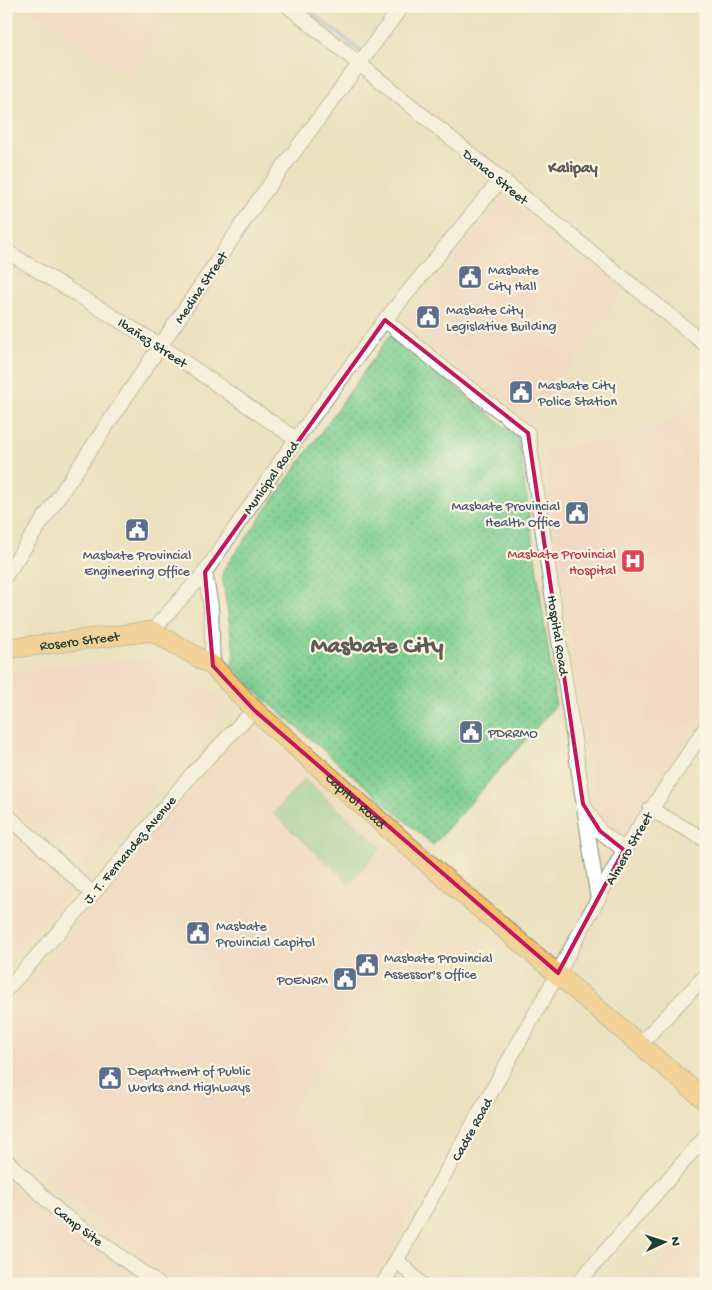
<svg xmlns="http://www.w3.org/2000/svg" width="712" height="1290" viewBox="0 0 712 1290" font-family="'Gochi Hand',sans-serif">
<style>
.built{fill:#f7d1c8}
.grass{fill:url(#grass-dots);stroke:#4d8562}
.garden{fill:#7bcd8f;stroke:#4d8562}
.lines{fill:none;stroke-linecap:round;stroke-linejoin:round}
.stream{stroke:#72a1db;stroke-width:4.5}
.minor-casing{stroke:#868f7a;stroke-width:16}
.major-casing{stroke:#868f7a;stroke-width:21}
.minor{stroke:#fff;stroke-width:14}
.major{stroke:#f8bf6c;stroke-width:19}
.marked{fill:none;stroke:#c2185b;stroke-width:4;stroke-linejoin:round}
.labels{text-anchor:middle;stroke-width:4.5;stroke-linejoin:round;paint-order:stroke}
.street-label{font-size:14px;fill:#1f3d34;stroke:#fcf5e5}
.service-label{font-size:14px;fill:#4e5e75;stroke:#fcf5e5;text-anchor:start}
.health-label{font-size:14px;fill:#be3a42;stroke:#fcf5e5;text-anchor:end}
.quarter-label{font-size:16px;font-weight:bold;fill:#5e5c55;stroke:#fcf5e5}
.town-label{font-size:24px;font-weight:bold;fill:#5e5c55;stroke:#fcf5e5}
</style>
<defs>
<pattern id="grass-dots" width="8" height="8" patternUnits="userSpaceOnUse" patternTransform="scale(1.25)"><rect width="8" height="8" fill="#7bcd8f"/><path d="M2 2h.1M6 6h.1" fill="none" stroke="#64a876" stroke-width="1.8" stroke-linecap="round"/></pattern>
</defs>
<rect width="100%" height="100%" fill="#fcf5e5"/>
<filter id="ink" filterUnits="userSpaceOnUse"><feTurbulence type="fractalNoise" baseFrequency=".02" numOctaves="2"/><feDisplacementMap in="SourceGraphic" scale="10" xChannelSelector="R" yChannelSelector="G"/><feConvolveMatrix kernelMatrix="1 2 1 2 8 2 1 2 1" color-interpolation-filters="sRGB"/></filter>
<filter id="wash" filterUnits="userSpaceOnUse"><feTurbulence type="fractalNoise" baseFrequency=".0096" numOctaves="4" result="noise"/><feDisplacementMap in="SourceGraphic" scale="20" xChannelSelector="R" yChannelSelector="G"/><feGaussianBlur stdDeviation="1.12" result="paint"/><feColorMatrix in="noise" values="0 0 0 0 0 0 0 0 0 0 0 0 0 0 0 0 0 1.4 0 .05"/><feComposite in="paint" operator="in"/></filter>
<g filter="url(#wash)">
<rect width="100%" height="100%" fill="#ece1bf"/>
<g class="built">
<polygon points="24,6 178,6 130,79"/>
<polygon points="502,197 626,289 531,423 403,326"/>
<polygon points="701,389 706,393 706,718 622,842 598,820 543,451 670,423"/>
<polygon points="158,658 228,701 87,869 30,825 6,797 6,671"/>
<polygon points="249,723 441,892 292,1110 421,1199 370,1284 179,1284 125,1246 6,1136 6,1008"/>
<polygon points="6,831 75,890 6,962"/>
<polygon points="6,1177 147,1284 6,1284"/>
<polygon points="706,1216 706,1284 643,1284"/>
</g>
<polygon class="grass" points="390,335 518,437 556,705 433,845 231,670 234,652 222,576 224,569"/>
<polygon class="garden" points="304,779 381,847 350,883 273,814"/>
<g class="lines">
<polyline class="stream" points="303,6 362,52"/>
</g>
</g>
<g filter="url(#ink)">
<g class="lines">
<defs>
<g id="minor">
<polyline points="288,6 706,345"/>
<polyline points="6,251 161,346 296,439"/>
<polyline points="385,320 452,375 528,433 598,900"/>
<polyline points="205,572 211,607 213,666"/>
<polyline points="6,575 257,202 402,6"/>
<polyline points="152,631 205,572 296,439 385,320 501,179"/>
<polyline points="586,809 600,831 624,850"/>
<polyline points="650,809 706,840"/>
<polyline points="6,814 93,894"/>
<polyline points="6,990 93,894 192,774 254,710"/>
<polyline points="640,1044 706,975"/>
<polyline points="6,1160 58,1211 158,1284"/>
<polyline points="397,1260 421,1284"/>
<polyline points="383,1284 558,973 624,850 706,727"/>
<polyline points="577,1284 706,1136"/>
</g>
<g id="major">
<path id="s1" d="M6,649L152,631L213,666L254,710L440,874L706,1101"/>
</g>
</defs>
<use href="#minor" class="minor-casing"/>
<use href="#major" class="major-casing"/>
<use href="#minor" class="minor"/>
<use href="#major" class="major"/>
</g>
</g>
<path d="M0 0H712V1290H0ZM385,320L528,433L583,804L600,831L624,850L558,973L254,710L213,666L205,572Z" fill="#ece1bf" fill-opacity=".55" fill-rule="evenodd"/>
<path class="marked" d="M385,320L528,433L583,804L600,831L624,850L558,973L254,710L213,666L205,572Z"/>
<defs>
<symbol id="civic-square" viewBox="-11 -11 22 22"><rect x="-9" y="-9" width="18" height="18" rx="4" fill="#5c6f8a" stroke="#fcf5e5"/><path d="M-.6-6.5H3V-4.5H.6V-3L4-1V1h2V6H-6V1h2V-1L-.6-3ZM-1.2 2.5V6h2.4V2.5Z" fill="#fff"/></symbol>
<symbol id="hospital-square" viewBox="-11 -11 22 22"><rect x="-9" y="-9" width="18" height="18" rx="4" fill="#e0444e" stroke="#fcf5e5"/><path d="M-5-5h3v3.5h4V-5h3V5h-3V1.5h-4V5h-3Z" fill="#fff"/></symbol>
</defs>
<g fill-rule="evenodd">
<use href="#civic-square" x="456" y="263" width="28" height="28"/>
<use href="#civic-square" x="414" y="303" width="28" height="28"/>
<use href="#civic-square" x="507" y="378" width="28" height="28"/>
<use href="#civic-square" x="563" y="499" width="28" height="28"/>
<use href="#civic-square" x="123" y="516" width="28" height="28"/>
<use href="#hospital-square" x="619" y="547" width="28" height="28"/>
<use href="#civic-square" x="457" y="718" width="28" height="28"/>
<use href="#civic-square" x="184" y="919" width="28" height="28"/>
<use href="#civic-square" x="353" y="951" width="28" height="28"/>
<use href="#civic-square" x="331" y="965" width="28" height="28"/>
<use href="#civic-square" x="96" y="1064" width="28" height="28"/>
</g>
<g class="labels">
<g class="street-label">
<text transform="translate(496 176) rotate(39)" y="5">Danao Street</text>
<text transform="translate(200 287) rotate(-56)" y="5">Medina Street</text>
<text transform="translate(153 342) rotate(33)" y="5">Ibañez Street</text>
<text transform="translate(270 477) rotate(-55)" y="5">Municipal Road</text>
<text transform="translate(559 635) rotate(81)" y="5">Hospital Road</text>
<text dy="5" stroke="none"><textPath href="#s1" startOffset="74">Rosero Street</textPath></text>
<text dy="5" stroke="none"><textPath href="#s1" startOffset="414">Capitol Road</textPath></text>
<text transform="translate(628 848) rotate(-60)" y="5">Almero Street</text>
<text transform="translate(129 849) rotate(-50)" y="5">J. T. Fernandez Avenue</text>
<text transform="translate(471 1129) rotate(-61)" y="5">Cadre Road</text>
<text transform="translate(79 1225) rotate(37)" y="5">Camp Site</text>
</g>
<g class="service-label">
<text x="488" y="274">Masbate<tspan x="488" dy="16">City Hall</tspan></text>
<text x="446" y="314">Masbate City<tspan x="446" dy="16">Legislative Building</tspan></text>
<text x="538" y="389">Masbate City<tspan x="538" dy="16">Police Station</tspan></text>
<text x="560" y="510" text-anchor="end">Masbate Provincial<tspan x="560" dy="16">Health Office</tspan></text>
<text x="137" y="559" text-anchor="middle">Masbate Provincial<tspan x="137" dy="16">Engineering Office</tspan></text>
<text x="488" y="737">PDRRMO</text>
<text x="216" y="930">Masbate<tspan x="216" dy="16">Provincial Capitol</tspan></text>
<text x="384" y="962">Masbate Provincial<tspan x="384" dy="16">Assessor's Office</tspan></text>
<text x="328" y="984" text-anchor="end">POENRM</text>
<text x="128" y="1075">Department of Public<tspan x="128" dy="16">Works and Highways</tspan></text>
</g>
<g class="health-label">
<text x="616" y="558">Masbate Provincial<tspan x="616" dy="16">Hospital</tspan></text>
</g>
<g class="quarter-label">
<text x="573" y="172">Kalipay</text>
</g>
<g class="town-label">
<text x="377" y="652">Masbate City</text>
</g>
</g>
<rect width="712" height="1290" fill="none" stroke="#fcf5e5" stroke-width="25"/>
<g transform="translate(664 1242) rotate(86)" stroke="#fcf5e5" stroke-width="4" paint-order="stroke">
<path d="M0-4L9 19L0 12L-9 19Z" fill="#1f3d34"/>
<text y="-8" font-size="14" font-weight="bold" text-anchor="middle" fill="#1f3d34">N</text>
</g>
</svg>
